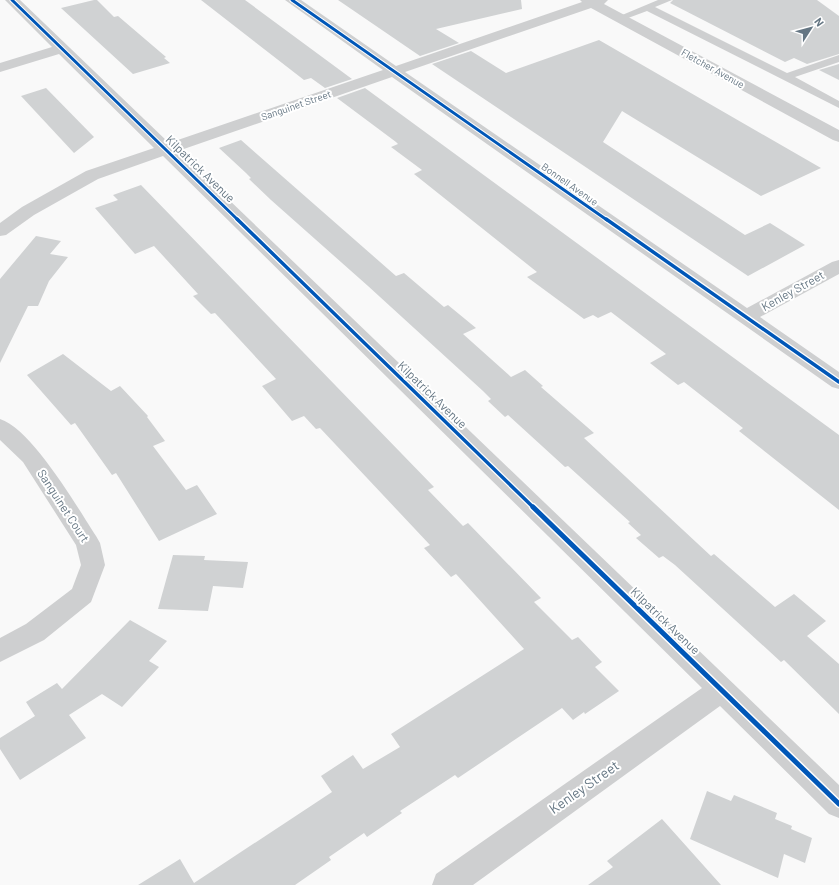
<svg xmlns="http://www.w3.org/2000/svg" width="839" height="885" viewBox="0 0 839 885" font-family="Barlow,sans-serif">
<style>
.building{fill:#d0d2d3}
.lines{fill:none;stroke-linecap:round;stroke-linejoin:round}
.lane{fill:#cecfd0;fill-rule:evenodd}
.street{fill:#cecfd0;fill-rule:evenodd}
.cycleway-far2-casing{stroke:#fff;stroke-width:5}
.cycleway-far1-casing{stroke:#fff;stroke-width:6}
.cycleway-casing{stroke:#fff;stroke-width:8}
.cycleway-far2{stroke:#0057b8;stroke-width:3}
.cycleway-far1{stroke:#0057b8;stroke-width:3.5}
.cycleway{stroke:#0057b8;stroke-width:5}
.labels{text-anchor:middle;stroke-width:4;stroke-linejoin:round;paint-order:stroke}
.far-street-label{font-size:10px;fill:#657683;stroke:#fff}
.street-label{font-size:12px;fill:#657683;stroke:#fff}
.near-street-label{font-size:14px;fill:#657683;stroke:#fff}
</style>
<rect width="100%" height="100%" fill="#f9f9f9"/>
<g class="building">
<polygon points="94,0 97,0 114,17 118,16 166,57 164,58 170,63 133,74 61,8"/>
<polygon points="201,0 245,0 352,79 325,88 311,78 304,80"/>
<polygon points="338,0 521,0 522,9 436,29 459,43 420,56"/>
<polygon points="673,0 817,0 839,16 839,54 807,64 794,58 785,62 670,3"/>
<polygon points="599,40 821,168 761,196 622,111 603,142 745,235 770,223 805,245 748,276 432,64 471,51 506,73"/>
<polygon points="839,64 839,80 819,70"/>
<polygon points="46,88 94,137 74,153 21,96"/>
<polygon points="365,88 839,435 839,510 739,431 743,428 684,382 678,385 650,363 666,354 611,312 598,318 593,315 584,319 527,277 537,272 414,174 422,170 391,147 398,144 396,142 337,98"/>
<polygon points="241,140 396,276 404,273 444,307 448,305 476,328 463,334 511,377 525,370 543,386 541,387 594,433 584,438 711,556 714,554 775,607 794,594 826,621 807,636 839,664 839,714 784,660 781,662 675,565 663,556 659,558 636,538 641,535 628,523 630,522 568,466 565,467 508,415 505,417 488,401 491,399 483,391 368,286 271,200 249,179 251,178 246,173 219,148"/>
<polygon points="141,185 434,487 428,490 463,526 468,523 541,598 534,602 572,640 578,637 602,662 595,667 619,691 585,714 584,712 573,720 562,708 458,778 455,775 400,811 402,813 367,837 364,833 329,857 331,860 295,885 138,885 180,859 194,883 332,792 321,776 353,755 363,769 400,747 391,734 524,649 456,574 451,577 424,548 430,545 320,428 316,429 304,416 292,421 262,386 276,379 215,313 211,314 193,296 198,294 154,246 135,254 95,208 118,200 113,195"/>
<polygon points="36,236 61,241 50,254 68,257 49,281 38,306 28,306 0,363 0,279"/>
<polygon points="63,354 111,391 120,386 148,416 147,417 165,441 153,446 186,490 197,485 217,514 159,541 116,473 112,475 75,423 71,425 27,375"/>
<polygon points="173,555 205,556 204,560 248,562 243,588 213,586 208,611 158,609"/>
<polygon points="130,620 167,641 149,661 159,667 122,707 102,694 69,715 86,738 20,780 0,749 0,738 35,716 26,702 57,683 62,689"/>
<polygon points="707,791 731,801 734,795 777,813 775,819 792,826 791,829 812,838 805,863 784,854 778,878 690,839"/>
<polygon points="662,819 721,885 588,885 613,867 607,861"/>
</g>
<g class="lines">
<polygon class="lane" points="658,0 672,0 655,7 787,73 839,55 839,62 795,77 839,101 839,108 647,11 620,21 615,18"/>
<g class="street">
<polygon points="5,0 20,0 169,143 383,70 285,0 301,0 396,66 582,2 580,0 608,0 604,4 839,130 839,142 833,140 591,8 405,72 747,308 832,262 839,260 839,274 760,317 839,372 839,389 832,387 392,77 178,151 839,785 839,818 829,814 720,706 473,885 432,885 436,874 702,688 163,156 98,179 34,215 6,235 0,236 0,223 22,207 86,171 154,148 59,54 0,72 0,63 52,47"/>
<path d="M0,419C32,429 77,507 96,536L100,543L105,565L91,602L44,640L0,662V638L26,624L72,589L81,565L76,545L23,462L0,440Z"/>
</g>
<defs>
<g id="cycleway-far2">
<polyline points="12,0 238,220"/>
<polyline points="292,0 607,220"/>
</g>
<g id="cycleway-far1">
<polyline points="237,219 534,508"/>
<polyline points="606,219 839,382"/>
</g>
<polyline id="cycleway" points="533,507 839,804"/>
</defs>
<use href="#cycleway-far2" class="cycleway-far2-casing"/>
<use href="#cycleway-far1" class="cycleway-far1-casing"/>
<use href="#cycleway" class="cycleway-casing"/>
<use href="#cycleway-far2" class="cycleway-far2"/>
<use href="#cycleway-far1" class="cycleway-far1"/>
<use href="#cycleway" class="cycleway"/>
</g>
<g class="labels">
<g class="far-street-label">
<text transform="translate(713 68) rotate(29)" y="4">Fletcher Avenue</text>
<text transform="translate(296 105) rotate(-19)" y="4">Sanguinet Street</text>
<text transform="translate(570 184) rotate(35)" y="4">Bonnell Avenue</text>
</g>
<g class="street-label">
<text transform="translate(200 169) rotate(44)" y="4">Kilpatrick Avenue</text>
<text transform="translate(793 291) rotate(-29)" y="4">Kenley Street</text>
<text transform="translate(432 395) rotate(44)" y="4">Kilpatrick Avenue</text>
<text transform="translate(63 506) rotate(57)" y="4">Sanguinet Court</text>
<text transform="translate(665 621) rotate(44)" y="4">Kilpatrick Avenue</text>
</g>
<g class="near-street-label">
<text transform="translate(584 787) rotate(-35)" y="5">Kenley Street</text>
</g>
</g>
<g transform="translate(811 28) rotate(54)" stroke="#ffffff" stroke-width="3" paint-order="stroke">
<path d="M0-3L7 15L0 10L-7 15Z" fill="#657683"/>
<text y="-6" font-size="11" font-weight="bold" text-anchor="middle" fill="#657683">N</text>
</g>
</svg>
